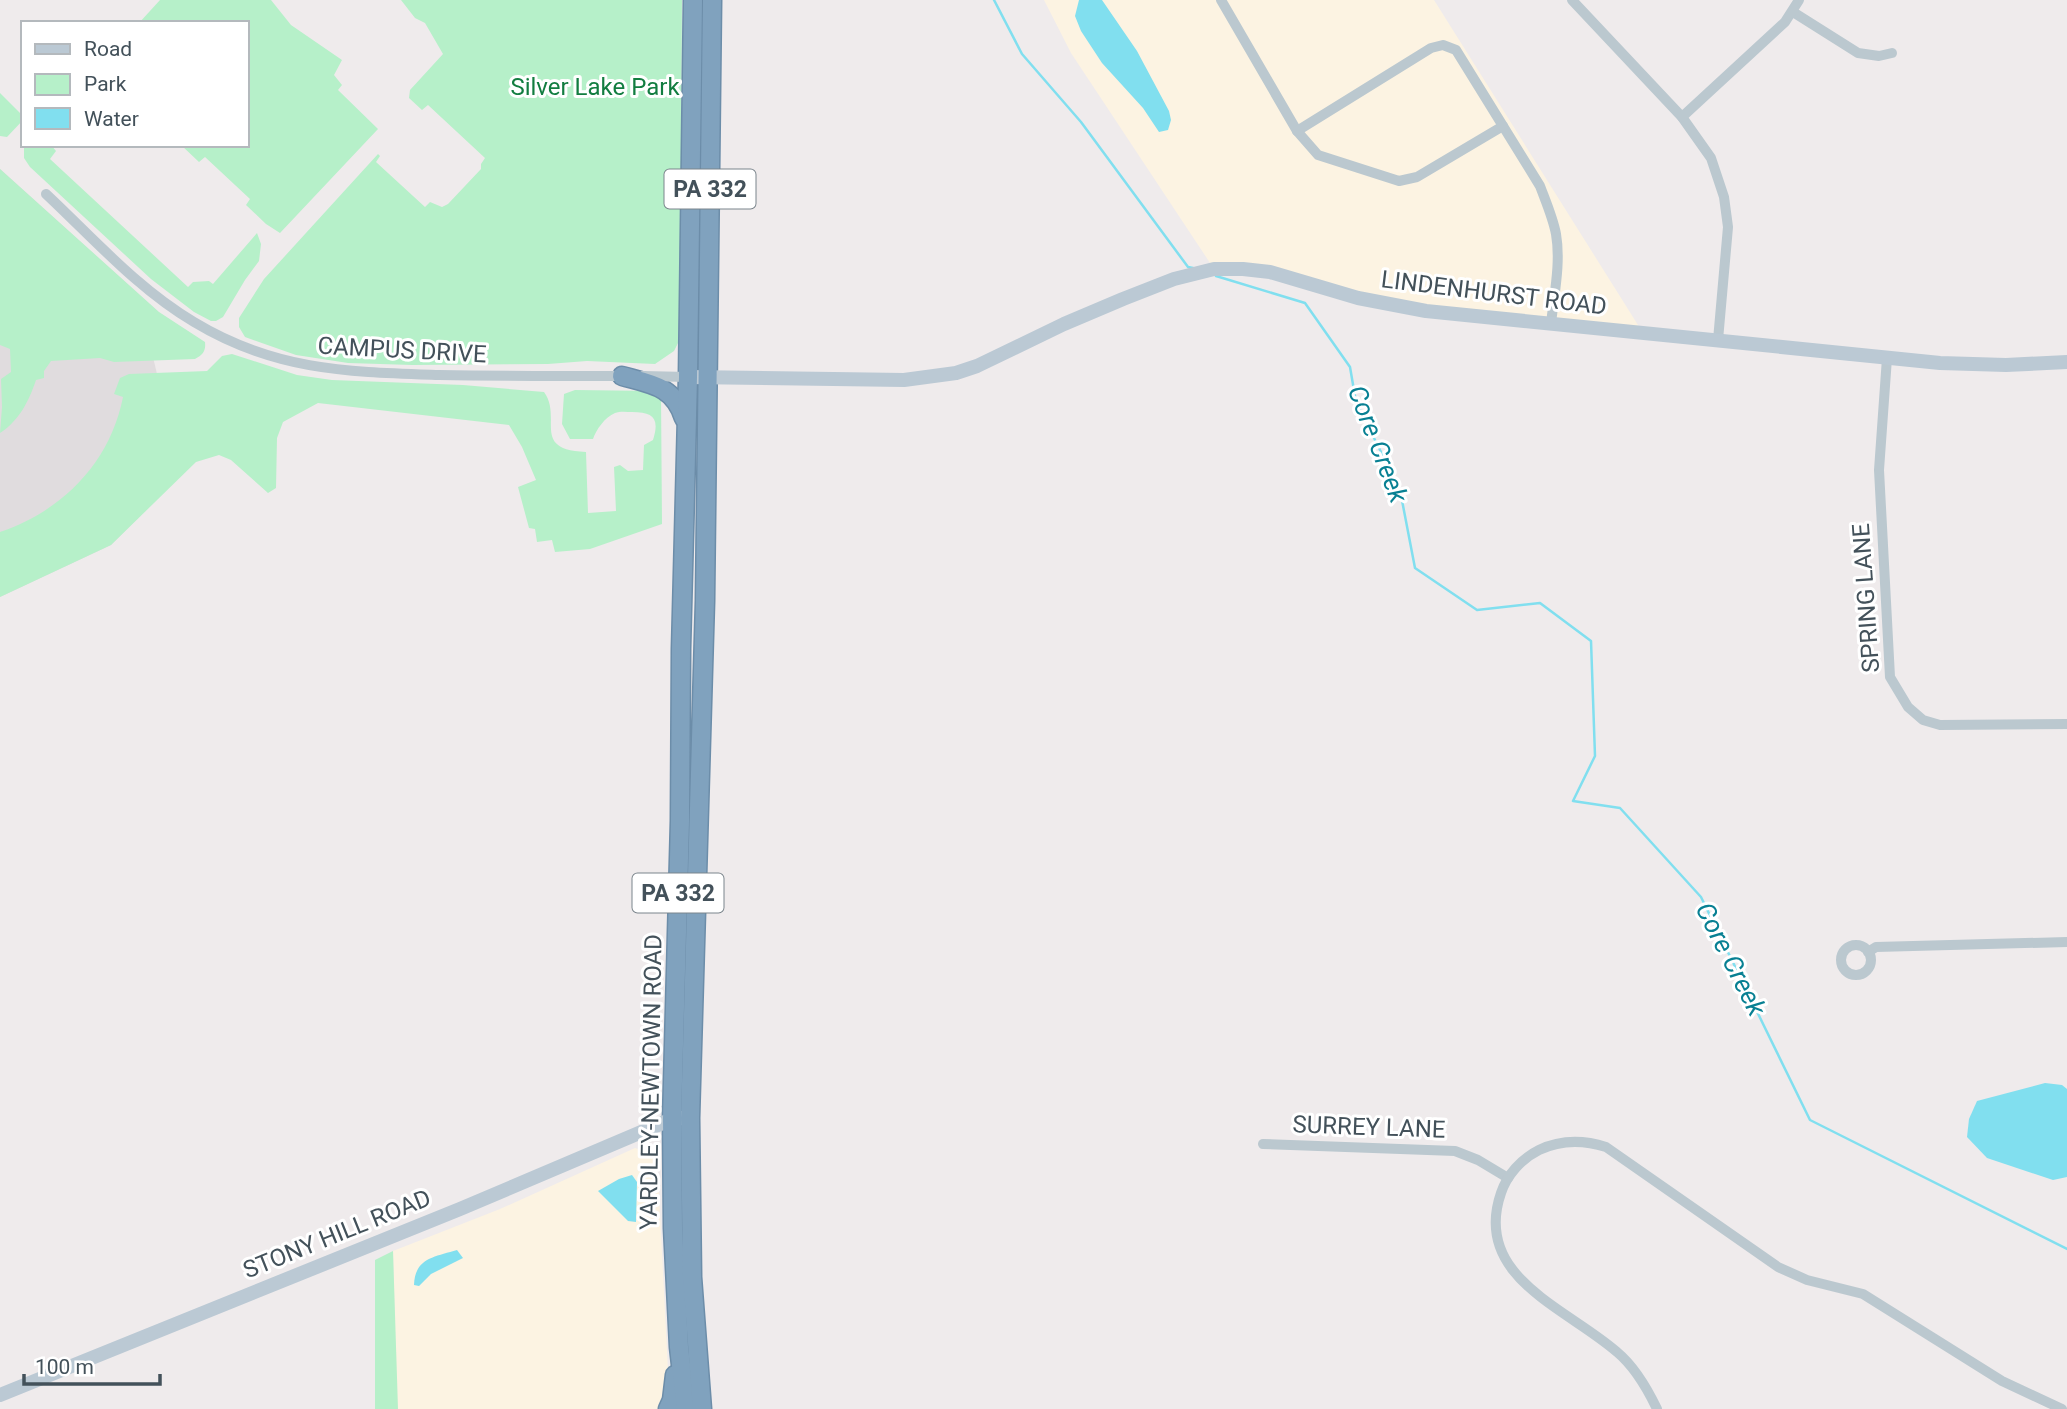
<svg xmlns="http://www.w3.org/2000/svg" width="2067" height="1409" viewBox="0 0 2067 1409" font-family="Roboto,sans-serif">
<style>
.commercial{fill:#fcf3e2}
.education{fill:#e0dcde}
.green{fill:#b6f0c9}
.water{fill:#81dfef}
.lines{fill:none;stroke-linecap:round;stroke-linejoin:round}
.stream{stroke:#81dfef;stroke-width:2.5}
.highway-casing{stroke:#6c8da9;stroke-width:21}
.street{stroke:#bbc8cf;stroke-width:10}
.secondary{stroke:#bbc9d4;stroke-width:14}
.highway{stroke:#80a2be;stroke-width:18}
.labels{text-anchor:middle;stroke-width:6;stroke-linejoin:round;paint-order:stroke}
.shield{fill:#fff;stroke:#7b858c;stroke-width:2}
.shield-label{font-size:23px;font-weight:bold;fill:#43515a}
.park-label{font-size:24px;fill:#127d40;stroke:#fff}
.street-label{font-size:24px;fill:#43515a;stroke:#fff}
.water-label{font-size:26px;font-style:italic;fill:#088093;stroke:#fff}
</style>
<rect width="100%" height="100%" fill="#efebec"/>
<g class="commercial">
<polygon points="1044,0 1434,0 1643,333 1426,311 1290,277 1214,269 1071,53"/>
<polygon points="635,1148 657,1155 670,1409 397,1409 393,1251 500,1209"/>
</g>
<polygon class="education" points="0,169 138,294 181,475 111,545 0,597"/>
<g class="green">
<polygon points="160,0 271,0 291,25 342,60 334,75 342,85 338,90 378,129 280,233 266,224 246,205 250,199 205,157 199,162 181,145 247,145 247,23 139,23"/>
<polygon points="401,0 682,0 680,329 679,341 674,351 655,364 587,361 548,364 412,365 348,363 296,355 245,337 239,327 239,318 264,279 378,154 380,156 376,162 425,207 430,202 442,207 448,204 481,169 481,164 485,158 428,105 422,110 409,98 410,90 443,54 425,23 415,18"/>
<polygon points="0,93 23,116 23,120 7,137 0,136"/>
<polygon points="24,145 51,145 56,151 50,159 188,287 193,282 209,281 213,284 257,233 261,244 259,261 245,280 223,317 216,321 211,321 194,312 151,279 30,167 24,158"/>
<path d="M0,169L159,312L205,342C206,351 203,355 195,359L114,362L100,358L51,361L44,371V378L36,380C29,401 19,421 0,433L2,407L1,379L11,372L10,349L0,345Z"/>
<path d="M232,354L297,375L332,380L463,385L544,392C563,418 530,450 586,452L588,513L616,511L614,467L620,465L628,471L643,470L644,445L653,440C660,418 653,412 632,412C627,412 620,411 615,413C605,417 596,430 593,439H570L562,424L564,394L575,390L654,391L661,395L662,524L590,549L555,552L552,540L537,542L535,529L529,528L518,487L536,480L522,447L509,425L318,403L283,422L277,438L276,488L268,493L231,460L219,455L196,462L111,545L0,597V532C62,511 110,463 123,397L114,394L120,378L129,374L207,371L222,356Z"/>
<polygon points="393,1251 398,1409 375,1409 375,1260"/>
</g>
<g class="water">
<polygon points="1079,0 1102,0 1137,51 1169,111 1171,120 1168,130 1159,132 1143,108 1102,63 1081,31 1075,16"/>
<polygon points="2045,1083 2062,1085 2067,1089 2067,1177 2053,1180 1987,1158 1967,1137 1969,1119 1977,1101"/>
<polygon points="632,1175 637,1182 636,1222 628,1221 598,1191 619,1179"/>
<path d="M457,1250L463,1258L431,1274L419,1286L414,1285C415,1258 434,1257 457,1250Z"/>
</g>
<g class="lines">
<g class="stream">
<polyline points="994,0 1022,54 1081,122 1188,267 1193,268"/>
<polyline points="1216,276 1305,303 1350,367 1356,402 1400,490 1415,568 1477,610 1540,603 1591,641 1595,756 1573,801 1620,808 1701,897 1810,1120 2067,1249"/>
</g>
<defs>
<g id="highway">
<path d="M622,376C651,384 674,386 684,418"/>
<polyline points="668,1409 672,1400 675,1375"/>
<polyline points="686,1409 679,1347 673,1228 672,1119 680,821 681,649 688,377 693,0"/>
<polyline points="702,1409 692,1277 690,1118 705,601 712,0"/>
</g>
</defs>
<use href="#highway" class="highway-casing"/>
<g class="street">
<polyline points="1221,0 1297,131 1318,155 1399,181 1417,177 1503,126"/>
<polyline points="1572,0 1682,117 1711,158 1724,197 1728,227 1718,340"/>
<polyline points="1793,12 1858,53 1879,56 1892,53"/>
<polyline points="1682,117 1785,22 1799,0"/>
<path d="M1297,131L1431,48L1443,45L1456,50L1540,186C1546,202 1553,218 1556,234C1561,263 1554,295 1551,324"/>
<path d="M46,194C93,238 138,289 194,322C275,371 348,372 439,375C501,376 563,376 625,376"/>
<polyline points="1887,358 1879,470 1890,677 1908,707 1923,720 1940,725 2067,724"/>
<polyline points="643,376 688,377"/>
<circle cx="1856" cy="960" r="15"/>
<polyline points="1868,952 1876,947 2067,942"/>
<polyline points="1263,1144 1455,1151 1478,1160 1508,1178"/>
<path d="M1657,1409C1647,1388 1635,1367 1617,1352C1567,1308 1472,1277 1501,1193C1507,1175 1521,1159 1539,1150C1560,1140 1584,1140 1606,1147L1778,1267L1807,1280L1863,1294L2002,1381L2062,1409"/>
</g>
<g class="secondary">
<polyline points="688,377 904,380 956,373 977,366 1064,324 1123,299 1174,279 1214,269 1243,269 1270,272 1358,298 1426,311 1940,363 2006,365 2067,362"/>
<polyline points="0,1395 460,1209 672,1119 682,1118"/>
</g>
<use href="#highway" class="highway"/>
</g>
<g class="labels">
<g class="shield">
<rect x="664.5" y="169.5" width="91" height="39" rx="5"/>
<rect x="632.5" y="873.5" width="91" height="39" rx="5"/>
</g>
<g class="shield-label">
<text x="710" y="197">PA 332</text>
<text x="678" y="901">PA 332</text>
</g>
<g class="park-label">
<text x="595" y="95">Silver Lake Park</text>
</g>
<g class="street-label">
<text transform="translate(1494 293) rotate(7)" y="8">LINDENHURST ROAD</text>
<text transform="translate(402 350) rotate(3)" y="8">CAMPUS DRIVE</text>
<text transform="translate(1866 598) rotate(-94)" y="8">SPRING LANE</text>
<text transform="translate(651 1082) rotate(-89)" y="8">YARDLEY-NEWTOWN ROAD</text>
<text transform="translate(1369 1127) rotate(2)" y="8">SURREY LANE</text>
<text transform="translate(337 1234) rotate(-22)" y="8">STONY HILL ROAD</text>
</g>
<g class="water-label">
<text transform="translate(1378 444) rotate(69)" y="9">Core Creek</text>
<text transform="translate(1731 959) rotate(63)" y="9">Core Creek</text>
</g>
</g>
<rect x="21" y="21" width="228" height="126" fill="#ffffff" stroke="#b4b9bd" stroke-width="2"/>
<rect x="35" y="44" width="35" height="10" fill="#bbc9d4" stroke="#b4b9bd" stroke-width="2"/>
<text x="84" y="56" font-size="21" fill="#43515a">Road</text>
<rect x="35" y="74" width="35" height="21" fill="#b6f0c9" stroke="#b4b9bd" stroke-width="2"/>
<text x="84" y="91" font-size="21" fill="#43515a">Park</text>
<rect x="35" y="108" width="35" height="21" fill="#81dfef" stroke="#b4b9bd" stroke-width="2"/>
<text x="84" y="126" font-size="21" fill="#43515a">Water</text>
<path d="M24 1374v10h136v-10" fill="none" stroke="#43515a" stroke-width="3.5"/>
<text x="35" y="1374" font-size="21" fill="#43515a" stroke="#ffffff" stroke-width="5" paint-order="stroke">100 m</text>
</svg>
